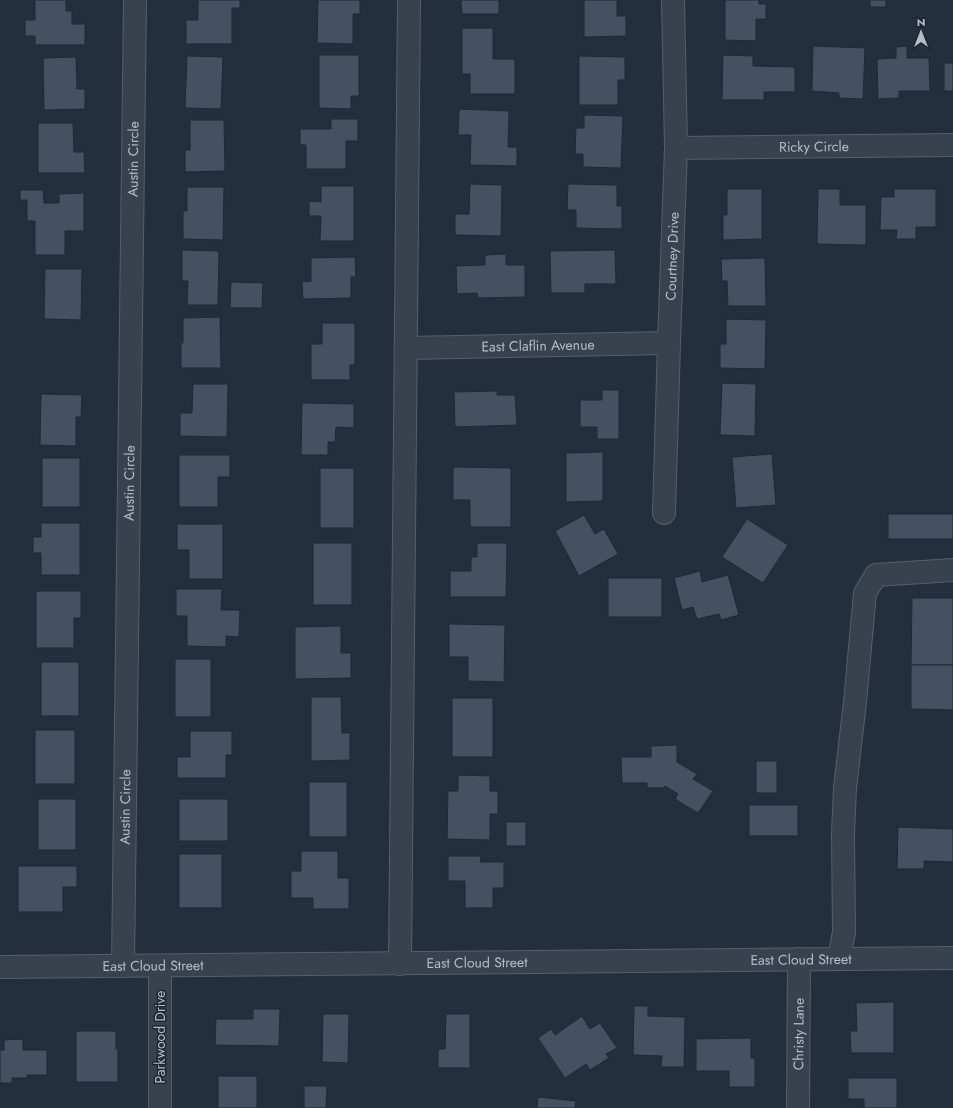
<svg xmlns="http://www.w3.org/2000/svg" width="953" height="1108" viewBox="0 0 953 1108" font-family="Jost,sans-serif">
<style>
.building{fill:#455162;stroke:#1f2835}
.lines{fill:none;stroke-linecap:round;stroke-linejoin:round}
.minor-casing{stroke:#565f6c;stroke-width:24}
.minor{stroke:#38414e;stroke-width:22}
.labels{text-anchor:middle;stroke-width:3;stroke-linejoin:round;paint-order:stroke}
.street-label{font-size:14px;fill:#b4bcc9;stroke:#1d2633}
</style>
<rect width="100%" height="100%" fill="#242f3e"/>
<g class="building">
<polygon points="35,0 66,0 66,11 72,11 72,24 85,24 85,45 35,45 35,36 25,36 25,20 35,20"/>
<polygon points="198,0 240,0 240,8 232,8 232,44 186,44 186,20 198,20"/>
<polygon points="318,0 360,0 360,14 353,14 353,44 317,43"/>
<polygon points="461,0 499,0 499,14 462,14"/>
<polygon points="584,0 617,0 617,16 626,16 626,36 584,37"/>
<polygon points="725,0 759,0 759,4 766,4 766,19 756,19 756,41 725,40"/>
<rect x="870" y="0" width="16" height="7"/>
<polygon points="462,28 493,28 493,59 515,59 515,94 470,94 470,74 462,74"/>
<polygon points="813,46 865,48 863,99 839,98 839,93 812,91"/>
<polygon points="907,46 907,58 929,58 930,91 899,91 899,98 878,99 877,59 896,58 896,47"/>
<polygon points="319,55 359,55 359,96 351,96 351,109 319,108"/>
<polygon points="723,55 753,56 753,66 795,67 795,92 764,92 764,100 722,100"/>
<polygon points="187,56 223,57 221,109 185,108"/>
<polygon points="579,56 625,57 625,80 618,80 618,105 579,105"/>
<polygon points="76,57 77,89 85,89 85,109 44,110 43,58"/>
<rect x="944" y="63" width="9" height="28"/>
<polygon points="459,109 509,111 508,147 517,147 517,166 470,165 471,135 458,135"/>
<polygon points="584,115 623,116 621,168 583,167 583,154 575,154 576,128 584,128"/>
<polygon points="331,119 358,119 358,141 346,141 346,169 306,169 306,145 300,145 300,129 331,129"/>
<polygon points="190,120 224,120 225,171 185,172 185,150 190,150"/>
<polygon points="38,123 73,123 74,152 84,152 85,173 38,173"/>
<polygon points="470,184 502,185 501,236 455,235 455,214 469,214"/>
<polygon points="568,184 617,185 617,206 622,206 622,229 576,228 576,210 567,210"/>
<polygon points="321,186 354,186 354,241 320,241 321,216 309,216 309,201 321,202"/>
<polygon points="187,187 224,187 223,240 183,239 183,211 187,211"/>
<polygon points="727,189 762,189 762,239 723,240 723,215 727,215"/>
<polygon points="818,189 840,189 840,205 866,205 866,245 817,244"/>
<polygon points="894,189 936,189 936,227 916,227 916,239 896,239 897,230 880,230 881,197 894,197"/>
<polygon points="20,190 43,190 44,203 59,203 59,194 84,193 84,231 65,231 65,255 35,255 35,221 27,221 27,200 20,200"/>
<polygon points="182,250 219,251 218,305 187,305 188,281 182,281"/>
<polygon points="615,250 616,284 585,284 585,293 551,293 550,251"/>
<polygon points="506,254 506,265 525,265 525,297 478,298 477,293 457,294 456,266 485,265 485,255"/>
<polygon points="355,257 356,277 351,277 351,298 303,299 302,282 311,281 311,258"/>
<polygon points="765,258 766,306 728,306 727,281 722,281 721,259"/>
<polygon points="45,269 82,269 81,320 44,319"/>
<polygon points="231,282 263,283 262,308 230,308"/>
<polygon points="220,317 221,368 181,368 181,343 183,343 183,318"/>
<polygon points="726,319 766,320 765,369 720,368 720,344 726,344"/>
<polygon points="322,323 355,323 355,365 350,365 350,380 311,380 311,344 322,344"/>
<polygon points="722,383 756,384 755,436 720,435"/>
<polygon points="193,384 228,384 227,437 180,436 180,413 192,413"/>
<polygon points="602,390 619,390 619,439 597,439 597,427 580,427 580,400 602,400"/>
<polygon points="497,391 497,395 515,395 517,425 455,427 454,392"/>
<polygon points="41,394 82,395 81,417 76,417 76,446 40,445"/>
<polygon points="302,403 354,404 354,428 336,427 335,442 328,442 328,455 301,455"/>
<polygon points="603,452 603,501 566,502 566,453"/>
<polygon points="772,454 776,505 736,508 732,457"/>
<polygon points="179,455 230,455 230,477 218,477 218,507 179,507"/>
<rect x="42" y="458" width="38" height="49"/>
<polygon points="453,467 511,468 511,527 470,527 470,500 453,500"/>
<rect x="320" y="468" width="34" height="60"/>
<rect x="888" y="514" width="65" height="25"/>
<polygon points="584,515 595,534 604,529 618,554 579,576 555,531"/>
<polygon points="747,519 788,545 763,583 722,557"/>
<polygon points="41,523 80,523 80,575 41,575 41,553 33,553 33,537 41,537"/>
<polygon points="177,524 223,524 223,579 189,579 189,550 177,550"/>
<rect x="313" y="543" width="39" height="62"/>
<polygon points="477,543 507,543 506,597 450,597 450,571 471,571 471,557 477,557"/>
<polygon points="700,571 702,582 728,575 739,615 721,620 719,614 697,619 693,607 682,610 674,578"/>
<rect x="608" y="578" width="54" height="39"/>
<polygon points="176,589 222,589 221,610 240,610 239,637 226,636 226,647 187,646 187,616 176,616"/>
<polygon points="36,591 81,591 81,618 74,618 74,648 36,648"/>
<polygon points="912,598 953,598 953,665 911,665"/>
<polygon points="449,624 505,625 504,682 468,681 468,657 449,657"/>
<polygon points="341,626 341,653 351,653 351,678 295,679 295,627"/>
<rect x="175" y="659" width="36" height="58"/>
<rect x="41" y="662" width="38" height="54"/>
<polygon points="911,665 953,665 953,710 911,709"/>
<polygon points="311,697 341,697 342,733 350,733 350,760 311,761"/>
<rect x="452" y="698" width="41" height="59"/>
<rect x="35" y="730" width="40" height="54"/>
<polygon points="190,731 232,731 232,755 226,755 226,778 177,778 177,757 190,757"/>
<polygon points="677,745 677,762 697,774 693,779 713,791 698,813 675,799 678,794 665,786 664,788 647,788 647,783 622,783 621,757 651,757 651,746"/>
<rect x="756" y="761" width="21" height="32"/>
<polygon points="458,775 490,776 490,791 498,791 498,814 490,814 490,840 447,839 448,791 458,791"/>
<rect x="309" y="782" width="38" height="55"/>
<rect x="38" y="799" width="38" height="51"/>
<rect x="179" y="799" width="49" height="42"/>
<rect x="749" y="805" width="49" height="31"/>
<rect x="506" y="822" width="20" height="24"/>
<polygon points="898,827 953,829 953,862 924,861 924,869 897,869"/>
<polygon points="301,851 338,851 338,878 349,878 349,909 313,909 313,898 291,898 291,871 301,871"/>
<rect x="179" y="854" width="43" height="54"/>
<polygon points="448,856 481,856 480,862 504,862 504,888 493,888 493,908 465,908 465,881 448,881"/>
<polygon points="18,866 77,866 77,887 63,887 63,912 18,912"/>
<polygon points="894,1002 894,1053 851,1053 850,1031 857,1031 856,1003"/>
<polygon points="634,1006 648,1006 648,1016 685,1017 684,1067 661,1067 662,1056 633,1055"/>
<polygon points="253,1009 280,1009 279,1046 215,1045 216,1019 253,1019"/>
<polygon points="323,1014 349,1014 348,1063 322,1062"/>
<polygon points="446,1014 470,1014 470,1068 438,1068 438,1049 445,1049"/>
<polygon points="582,1016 590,1029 600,1023 617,1048 606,1054 609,1058 590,1070 586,1064 565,1078 538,1038 551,1029 555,1035"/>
<polygon points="76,1031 116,1031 116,1049 118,1049 118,1082 76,1082"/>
<polygon points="751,1038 751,1058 755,1058 755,1087 729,1087 729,1071 696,1071 696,1039"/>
<polygon points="23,1039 23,1050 47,1050 47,1075 27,1075 27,1078 12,1078 12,1083 0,1083 0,1050 4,1050 4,1040"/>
<rect x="218" y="1076" width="39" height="32"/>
<polygon points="848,1078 897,1078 897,1108 864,1108 864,1099 848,1099"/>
<polygon points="304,1086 327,1086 326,1108 304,1108"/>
<polygon points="538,1097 576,1101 575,1108 537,1108"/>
</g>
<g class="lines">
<defs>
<g id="minor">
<path id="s1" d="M676,148L953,145"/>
<path id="s2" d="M406,348L669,343"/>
<path id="s3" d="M664,513L669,343L676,148L673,0"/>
<polyline points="839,959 844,932 843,833 845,788 855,702 865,593 876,575 953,570"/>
<polyline points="400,964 409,0"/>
<path id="s4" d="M123,966L135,0"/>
<path id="s5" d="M0,967L953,958"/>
<polyline points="160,1108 160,967"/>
<path id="s6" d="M798,1108L799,959"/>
</g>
</defs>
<use href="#minor" class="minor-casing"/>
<use href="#minor" class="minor"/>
</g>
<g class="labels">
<g class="street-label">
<text dy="5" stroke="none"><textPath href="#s1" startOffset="138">Ricky Circle</textPath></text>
<text dy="5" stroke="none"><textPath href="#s4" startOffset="807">Austin Circle</textPath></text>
<text dy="5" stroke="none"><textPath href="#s3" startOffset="257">Courtney Drive</textPath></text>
<text dy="5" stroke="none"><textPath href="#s2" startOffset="132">East Claflin Avenue</textPath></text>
<text dy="5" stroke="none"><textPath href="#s4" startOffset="483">Austin Circle</textPath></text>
<text dy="5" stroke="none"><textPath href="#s4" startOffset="159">Austin Circle</textPath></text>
<text dy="5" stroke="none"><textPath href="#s5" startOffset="801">East Cloud Street</textPath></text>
<text dy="5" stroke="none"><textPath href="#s5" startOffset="477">East Cloud Street</textPath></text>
<text dy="5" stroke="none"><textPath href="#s5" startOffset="153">East Cloud Street</textPath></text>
<text dy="5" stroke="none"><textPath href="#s6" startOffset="74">Christy Lane</textPath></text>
<text transform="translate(160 1037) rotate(-90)" y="5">Parkwood Drive</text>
</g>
</g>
<g transform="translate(921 32)" stroke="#1d2633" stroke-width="3" paint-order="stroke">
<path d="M0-3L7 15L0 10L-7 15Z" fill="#b4bcc9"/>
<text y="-6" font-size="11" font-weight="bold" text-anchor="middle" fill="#b4bcc9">N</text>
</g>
</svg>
